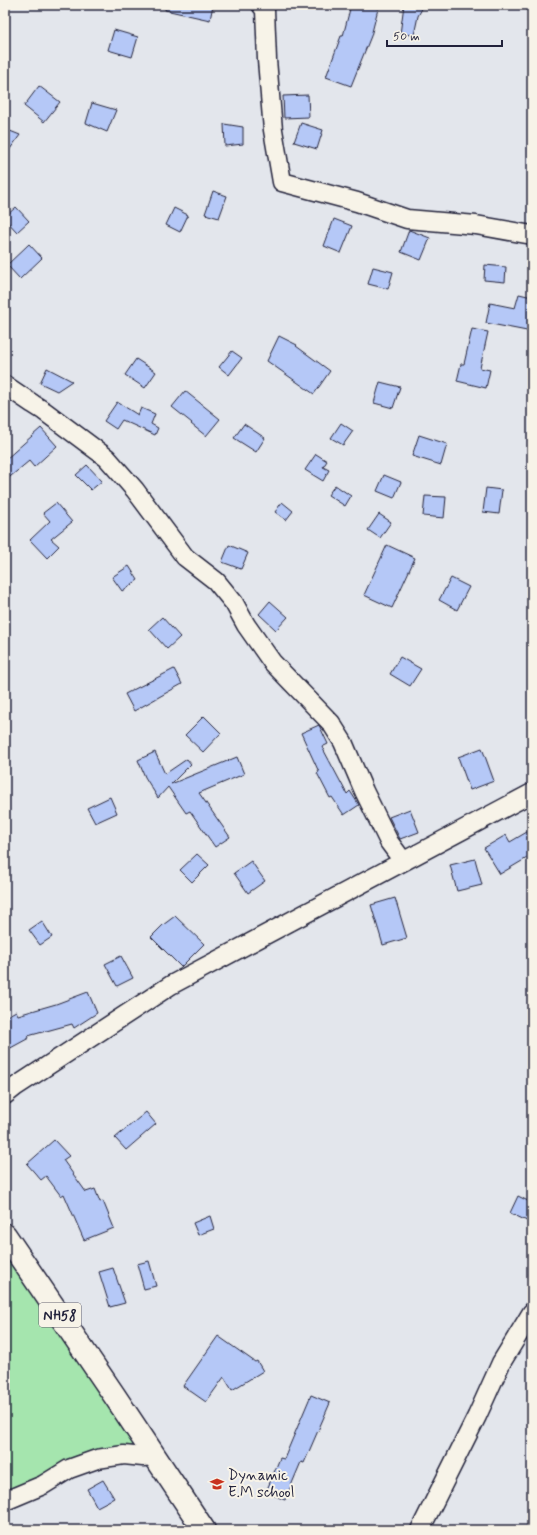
<svg xmlns="http://www.w3.org/2000/svg" width="537" height="1535" viewBox="0 0 537 1535" font-family="Mynerve,sans-serif">
<style>
.green{fill:#a5e5ae;stroke:#648474}
.building{fill:#b5c8f7;stroke:#22223b}
.lines{fill:none;stroke-linecap:round;stroke-linejoin:round}
.minor-casing{stroke:#22223b;stroke-width:21}
.major-casing{stroke:#22223b;stroke-width:25}
.minor{stroke:#f7f3e8;stroke-width:18}
.major{stroke:#f7f3e8;stroke-width:22}
.labels{text-anchor:middle;stroke-width:4;stroke-linejoin:round;paint-order:stroke}
.shield{fill:#f7f3e8;stroke:#62616f;stroke-width:1}
.shield-label{font-size:14px;font-weight:bold;fill:#22223b}
.poi-label{font-size:15px;fill:#22223b;stroke:#f7f3e8;text-anchor:start}
</style>
<rect width="100%" height="100%" fill="#e3e6ec"/>
<filter id="ink" filterUnits="userSpaceOnUse"><feTurbulence type="fractalNoise" baseFrequency=".025" numOctaves="2"/><feDisplacementMap in="SourceGraphic" scale="8" xChannelSelector="R" yChannelSelector="G"/><feConvolveMatrix kernelMatrix="1 2 1 2 8 2 1 2 1" color-interpolation-filters="sRGB"/></filter>
<g filter="url(#ink)">
<polygon class="green" points="5,1252 134,1444 127,1449 5,1496"/>
<g class="building">
<polygon points="166,5 213,5 210,20 165,10"/>
<polygon points="351,5 379,5 371,36 351,86 326,77 341,36 343,36"/>
<polygon points="404,5 424,5 418,16 414,35 400,34"/>
<polygon points="114,30 138,37 132,57 108,50"/>
<polygon points="39,86 60,102 44,122 24,106"/>
<polygon points="308,95 309,117 284,118 283,96"/>
<polygon points="92,103 116,110 107,132 86,123"/>
<polygon points="301,123 323,130 317,149 294,142"/>
<polygon points="224,124 243,127 243,144 225,146"/>
<polygon points="5,129 20,135 5,156"/>
<polygon points="213,191 227,196 219,218 205,214"/>
<polygon points="16,207 29,221 17,232 5,219 5,217"/>
<polygon points="174,208 188,215 180,232 166,225"/>
<polygon points="334,219 352,226 341,253 324,246"/>
<polygon points="409,230 430,238 421,260 401,252"/>
<polygon points="29,244 42,258 20,279 7,265"/>
<polygon points="485,265 506,267 505,282 484,280"/>
<polygon points="373,267 393,272 388,289 368,284"/>
<polygon points="519,294 532,297 532,332 486,323 490,303 515,308"/>
<polygon points="472,329 488,332 480,368 490,370 486,388 457,381 461,364 464,364"/>
<polygon points="279,336 297,345 296,346 330,371 314,394 267,361"/>
<polygon points="232,351 242,358 229,375 219,367"/>
<polygon points="136,359 156,372 145,388 125,375"/>
<polygon points="47,368 72,381 57,391 40,383"/>
<polygon points="380,382 400,387 393,408 374,403"/>
<polygon points="185,391 220,419 206,436 191,424 192,423 172,407"/>
<polygon points="117,402 138,415 141,408 155,414 151,424 158,428 155,435 122,420 116,429 104,421"/>
<polygon points="341,423 353,431 343,445 331,438"/>
<polygon points="244,424 265,438 256,452 234,438"/>
<polygon points="41,428 57,446 34,467 29,461 5,481 5,460"/>
<polygon points="419,435 447,444 441,465 412,456"/>
<polygon points="316,454 327,461 323,467 329,470 323,481 305,470"/>
<polygon points="87,465 102,481 91,490 76,475"/>
<polygon points="384,475 401,482 394,498 377,491"/>
<polygon points="335,485 351,496 345,506 328,495"/>
<polygon points="486,488 502,490 499,514 483,512"/>
<polygon points="425,496 446,497 444,518 423,516"/>
<polygon points="282,502 293,511 286,520 275,512"/>
<polygon points="56,503 72,522 51,539 59,546 47,558 30,540 50,521 43,513"/>
<polygon points="379,514 391,522 380,538 368,530"/>
<polygon points="229,545 248,553 241,569 222,562"/>
<polygon points="387,545 415,558 392,608 364,595"/>
<polygon points="129,566 138,580 122,591 112,577"/>
<polygon points="451,578 469,587 457,610 439,600"/>
<polygon points="270,601 288,617 276,630 259,614"/>
<polygon points="162,617 180,637 167,649 149,629"/>
<polygon points="400,657 421,669 410,686 390,674"/>
<polygon points="174,669 182,684 134,711 125,694"/>
<polygon points="204,716 221,733 203,752 185,735"/>
<polygon points="319,725 328,744 322,747 347,794 350,791 359,805 344,815 332,797 330,798 317,773 319,772 301,733"/>
<polygon points="482,748 494,781 470,790 458,757"/>
<polygon points="155,752 165,774 187,759 191,764 171,784 237,757 244,774 199,793 230,837 215,847 190,811 186,813 168,787 158,798 145,777 138,760"/>
<polygon points="110,797 117,813 95,823 87,808"/>
<polygon points="410,809 419,832 400,839 389,817"/>
<polygon points="532,829 532,855 500,874 484,848 506,835 510,842"/>
<polygon points="197,854 209,865 192,882 180,870"/>
<polygon points="475,859 482,885 457,891 450,865"/>
<polygon points="251,861 265,881 248,893 234,873"/>
<polygon points="395,898 407,938 383,945 371,905"/>
<polygon points="175,916 204,944 181,967 151,937 163,925"/>
<polygon points="42,921 52,937 40,945 29,930"/>
<polygon points="121,956 133,978 117,986 105,964"/>
<polygon points="88,992 97,1013 74,1028 72,1024 28,1036 29,1038 5,1051 5,1017 16,1011 18,1015 56,1004"/>
<polygon points="146,1112 156,1124 126,1150 115,1138"/>
<polygon points="54,1140 69,1156 63,1160 86,1192 95,1189 100,1202 103,1201 114,1228 84,1240 64,1194 61,1196 46,1176 41,1180 27,1164"/>
<polygon points="518,1196 532,1203 532,1212 527,1221 510,1213"/>
<polygon points="210,1216 214,1229 198,1235 193,1223"/>
<polygon points="149,1261 156,1286 144,1289 137,1264"/>
<polygon points="113,1268 125,1303 110,1307 99,1272"/>
<polygon points="218,1336 255,1362 257,1361 263,1371 232,1390 224,1377 206,1402 183,1386"/>
<polygon points="311,1395 330,1403 304,1463 301,1462 285,1500 266,1492 280,1458 284,1459"/>
<polygon points="103,1480 114,1498 97,1507 87,1489"/>
</g>
<g class="lines">
<defs>
<g id="minor">
<polyline points="261,5 265,10 267,60 273,130 282,182 357,202 407,219 476,225 532,235"/>
<polyline points="5,385 33,404 44,411 107,458 135,490 185,557 216,581 234,603 246,625 272,662 331,723 343,742 364,791 389,842 403,861"/>
<polyline points="5,1095 15,1087 171,985 532,793"/>
<polyline points="5,1501 43,1485 69,1469 97,1459 124,1455 143,1457 153,1456"/>
<polyline points="420,1530 477,1416 501,1363 532,1312"/>
</g>
<polyline id="major" points="5,1235 114,1395 204,1530"/>
</defs>
<use href="#minor" class="minor-casing"/>
<use href="#major" class="major-casing"/>
<use href="#minor" class="minor"/>
<use href="#major" class="major"/>
</g>
</g>
<defs>
<symbol id="school-bare" viewBox="-9 -9 18 18"><path d="M0-5L7-2L0 1L-7-2ZM-4 1L0 2.5L4 1V4Q0 6-4 4Z" fill="#c8321e" stroke="#f7f3e8" stroke-width="2.5" paint-order="stroke"/></symbol>
</defs>
<g fill-rule="evenodd">
<use href="#school-bare" x="207" y="1474" width="20" height="20"/>
</g>
<g class="labels">
<rect class="shield" x="39" y="1303" width="42" height="24" rx="3"/>
<g class="shield-label">
<text x="60" y="1320">NH58</text>
</g>
<g class="poi-label">
<text x="228" y="1480">Dynamic<tspan x="228" dy="17">E.M school</tspan></text>
</g>
</g>
<rect width="537" height="1535" fill="none" stroke="#f7f3e8" stroke-width="20"/>
<rect x="10" y="10" width="517" height="1515" fill="none" stroke="#22223b" stroke-width="1.5" filter="url(#ink)"/>
<path d="M387 40v6h115v-6" fill="none" stroke="#22223b" stroke-width="2"/>
<text x="393" y="40" font-size="12" fill="#22223b" stroke="#f7f3e8" stroke-width="3" paint-order="stroke">50 m</text>
</svg>
